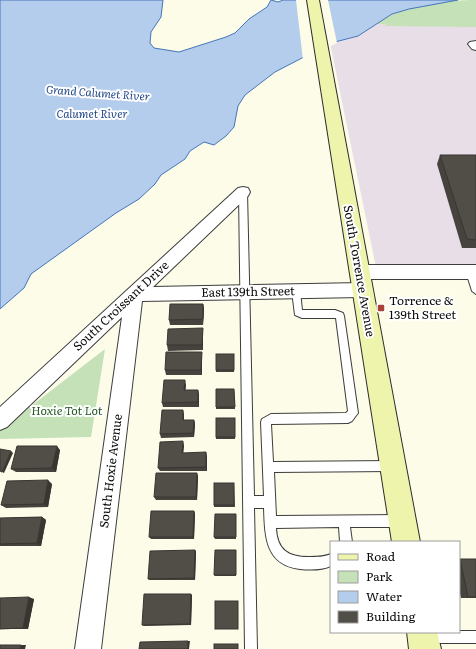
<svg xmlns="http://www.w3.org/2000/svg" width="476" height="649" viewBox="0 0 476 649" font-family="Literata,serif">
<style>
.industrial{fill:#e8dee7}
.green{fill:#c5e1b8}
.water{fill:#b4cded;stroke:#4575ba}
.pier{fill:#fcfce9}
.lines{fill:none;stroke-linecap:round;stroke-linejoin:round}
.service-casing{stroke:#3d3d3d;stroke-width:2}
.minor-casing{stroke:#3d3d3d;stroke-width:2}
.secondary-casing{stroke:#2c2c2c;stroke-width:2}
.service{fill:#fff;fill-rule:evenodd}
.minor{fill:#fff;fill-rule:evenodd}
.secondary{fill:#eef4ac;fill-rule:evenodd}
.wall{fill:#46423d}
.shaded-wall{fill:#393632}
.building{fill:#514d47;stroke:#393632}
.poi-dot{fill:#a64535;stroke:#fff;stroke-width:1.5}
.labels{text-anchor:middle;stroke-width:4;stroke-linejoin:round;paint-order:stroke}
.far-water-label{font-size:11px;font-style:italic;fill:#244a8a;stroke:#fff}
.street-label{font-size:12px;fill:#0a0a0a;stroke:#fff}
.poi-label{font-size:12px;fill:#0a0a0a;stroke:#fff;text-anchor:start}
.park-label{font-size:12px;font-style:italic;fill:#245823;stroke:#fff}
</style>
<rect width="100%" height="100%" fill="#fcfce9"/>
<polygon class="industrial" points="377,24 476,24 476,277 378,277 330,43 358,36"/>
<g class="green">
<path d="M476,0V27L384,26L387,24H377C399,5 447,0 476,0Z"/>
<polygon points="105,349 91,437 0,439 0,430"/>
</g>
<polygon class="water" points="0,0 163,0 161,17 151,32 150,43 154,48 179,52 226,37 235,33 249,19 267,7 271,0 278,2 283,0 458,0 409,9 392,14 358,36 331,43 275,72 245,95 238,106 234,127 226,136 214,145 204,142 190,151 185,159 161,175 155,184 139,199 116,213 31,274 24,288 0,309"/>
<polygon class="pier" points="296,0 328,0 337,43 303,60"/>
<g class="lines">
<defs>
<g id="service">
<path d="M243,189L247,192L254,496H264L261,422L262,419L271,414L346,413L348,411L336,318H302L295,315L292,291L296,288L300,291L302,310H335L343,313L344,316L358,413L352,421L348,423L272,424H271L273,462L392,461L396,462L397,466L396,470L392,471L274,472L276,516L401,515L405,517L407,521L405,525L401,527H350L352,542H340L339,527L276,528C277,550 288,557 309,557C317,557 324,557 331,554V566C322,570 310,570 300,569C265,565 265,536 264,508H254L257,649H245L239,192Z"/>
<polygon points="470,269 473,270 476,278 476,294 472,291 466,272"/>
<polygon points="459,631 476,631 476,643 426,643 422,641 420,637 423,632 459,632"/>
</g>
<g id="minor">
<polygon points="476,41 476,50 472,49 468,44 470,42"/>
<polygon points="243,187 248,188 250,192 248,196 153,287 362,283 368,285 371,290 368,295 362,297 142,301 101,649 75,649 122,317 7,427 0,430 0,407 238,188"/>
<polygon points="359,265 476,265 476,279 359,279 353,277 351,272 353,267"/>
</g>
<g id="secondary">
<polygon points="307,0 319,0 420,542 392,542"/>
<polygon points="407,632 437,632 441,649 409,649"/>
</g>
</defs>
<use href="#service" class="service-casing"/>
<use href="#minor" class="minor-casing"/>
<use href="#secondary" class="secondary-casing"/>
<use href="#service" class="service"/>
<use href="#minor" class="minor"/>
<use href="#secondary" class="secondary"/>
</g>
<g class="wall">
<polygon points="440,155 476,155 476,248 462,248 437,164"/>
<polygon points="203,304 204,309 203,325 170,325 169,320"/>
<polygon points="203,334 203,350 168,351 167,345"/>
<polygon points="234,354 234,372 216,372 216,370"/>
<polygon points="202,357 202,375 166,375 165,370"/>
<polygon points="186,385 185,390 199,394 199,407 163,407 162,403"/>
<polygon points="234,389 235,409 216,409 216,407"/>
<polygon points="184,414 184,420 194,420 195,424 194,437 161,438 160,434"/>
<polygon points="235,418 235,439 216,439 216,437"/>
<polygon points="184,445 183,453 207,456 207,471 160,471 158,468"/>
<polygon points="60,450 56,472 16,472 11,469"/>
<polygon points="198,476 197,500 156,500 154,497"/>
<polygon points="234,483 235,507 214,507 214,505"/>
<polygon points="52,484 48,507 6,508 1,505"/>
<polygon points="195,513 194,539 151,539 149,537"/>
<polygon points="236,514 236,539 215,539 214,537"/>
<polygon points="42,517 46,520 41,546 0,546 0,518"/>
<polygon points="195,550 196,552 195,580 150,580 148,579"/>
<polygon points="236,550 236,576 215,576 214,575"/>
<polygon points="459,559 476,559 476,598 461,598 459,590"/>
<polygon points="192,595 191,625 144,626 142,625"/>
<polygon points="0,598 34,599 28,629 0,629"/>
</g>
<g class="shaded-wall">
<polygon points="203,304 204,309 203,325"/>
<polygon points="203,328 203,350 202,345"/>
<polygon points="202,352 202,375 201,370"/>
<polygon points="185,380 186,385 185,395 184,390"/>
<polygon points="198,390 199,394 199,407 198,402"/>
<polygon points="183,410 184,414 184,424 183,420"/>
<polygon points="194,420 195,424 194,437 193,433"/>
<polygon points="183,441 184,445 183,456 182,453"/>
<polygon points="57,446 60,450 56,472 52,468"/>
<polygon points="11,451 13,453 4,473 2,472"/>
<polygon points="206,452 207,456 207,471 206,467"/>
<polygon points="197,473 198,476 197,500 196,497"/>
<polygon points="48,480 52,484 48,507 44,504"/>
<polygon points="194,511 195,513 194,539 193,537"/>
<polygon points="42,517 46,520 41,546 37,543"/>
<polygon points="195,550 196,552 195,580 194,578"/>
<polygon points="191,594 192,595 191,625 190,624"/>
<polygon points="29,597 34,599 28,629 23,628"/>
<polygon points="188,641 190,641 189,649 188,649"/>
<polygon points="21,645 26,645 25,649 20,649"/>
</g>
<g class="building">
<polygon points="440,155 476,155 476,240 467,239"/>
<polygon points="170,304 203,304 203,319 169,320"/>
<polygon points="203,328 202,345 167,345 168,329"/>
<polygon points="166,352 202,352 201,370 165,370"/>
<rect x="216" y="354" width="18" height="16"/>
<polygon points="164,380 185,380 184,390 198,390 198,402 162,403"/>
<polygon points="216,389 234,389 235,407 216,407"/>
<polygon points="162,410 183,410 183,420 194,420 193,433 160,434"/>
<rect x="216" y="418" width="19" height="19"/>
<polygon points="183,441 182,453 206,452 206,467 158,468 160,442"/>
<polygon points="17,446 57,446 52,468 11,469"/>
<polygon points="0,449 11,451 2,472 0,471"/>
<polygon points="156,473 197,473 196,497 154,497"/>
<polygon points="48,480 44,504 1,505 7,481"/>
<rect x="214" y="483" width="20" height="22"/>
<polygon points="151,511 194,511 193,537 149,537"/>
<polygon points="215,514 236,514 236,537 214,537"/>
<polygon points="42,517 37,543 0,544 0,518"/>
<polygon points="195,550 194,578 148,579 150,551"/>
<polygon points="215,550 236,550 236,575 214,575"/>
<polygon points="460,559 476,559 476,597 468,597"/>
<polygon points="144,594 191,594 190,624 142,625"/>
<polygon points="29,597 23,628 0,629 0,598"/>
<rect x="215" y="601" width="23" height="28"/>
<polygon points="188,641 188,649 139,649 140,642"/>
<rect x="214" y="644" width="24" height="5"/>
<polygon points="0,645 21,645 20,649 0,649"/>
</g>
<rect class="poi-dot" x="377" y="304" width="8" height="8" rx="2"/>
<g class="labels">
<g class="far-water-label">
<text transform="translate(98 93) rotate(4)" y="4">Grand Calumet River</text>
<text x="92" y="118">Calumet River</text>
</g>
<g class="street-label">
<text transform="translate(359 271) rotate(80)" y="4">South Torrence Avenue</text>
<text transform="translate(248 292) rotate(-1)" y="4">East 139th Street</text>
<text transform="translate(121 306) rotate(-43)" y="4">South Croissant Drive</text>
<text transform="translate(111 471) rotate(-83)" y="4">South Hoxie Avenue</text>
</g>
<g class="poi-label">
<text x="389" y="305">Torrence &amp;<tspan x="389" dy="14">139th Street</tspan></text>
</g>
<g class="park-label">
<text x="67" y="415">Hoxie Tot Lot</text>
</g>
</g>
<rect x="330" y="541" width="130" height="92" fill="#ffffff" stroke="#9d9d9d"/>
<rect x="338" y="554" width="20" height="6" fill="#eef4ac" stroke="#9d9d9d"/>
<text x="366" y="561" font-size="12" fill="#0a0a0a">Road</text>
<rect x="338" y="571" width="20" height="12" fill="#c5e1b8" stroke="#9d9d9d"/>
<text x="366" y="581" font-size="12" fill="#0a0a0a">Park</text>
<rect x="338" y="591" width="20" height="12" fill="#b4cded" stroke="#9d9d9d"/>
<text x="366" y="601" font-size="12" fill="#0a0a0a">Water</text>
<rect x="338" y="611" width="20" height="12" fill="#514d47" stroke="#9d9d9d"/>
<text x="366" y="621" font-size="12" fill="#0a0a0a">Building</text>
</svg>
